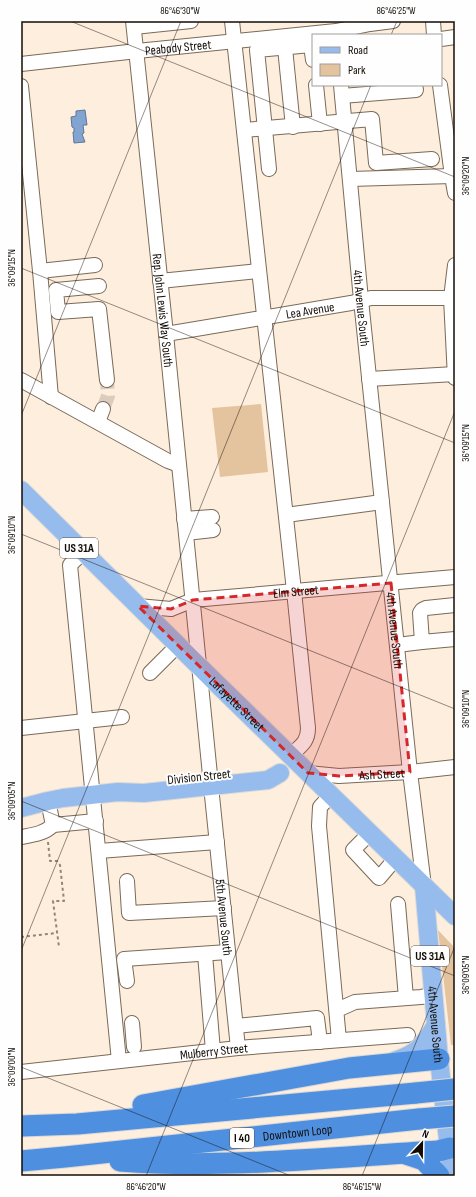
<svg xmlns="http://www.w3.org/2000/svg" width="476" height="1197" viewBox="0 0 476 1197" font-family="'Sofia Sans Condensed',sans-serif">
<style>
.green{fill:#e4c39f}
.water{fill:#81a4d1;stroke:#607694}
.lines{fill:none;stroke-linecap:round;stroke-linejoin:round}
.minor-tunnel{stroke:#dbccbe;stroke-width:14;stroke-dasharray:14 7;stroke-linecap:butt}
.minor-casing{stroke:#7a6a58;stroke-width:16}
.major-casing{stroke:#d9d8d7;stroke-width:20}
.highway-casing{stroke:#d9d8d7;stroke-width:23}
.path{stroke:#91857a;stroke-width:2;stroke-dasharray:3 3;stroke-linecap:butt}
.minor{stroke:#fff;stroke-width:14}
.major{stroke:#95bcec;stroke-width:18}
.highway{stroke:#4e8fe0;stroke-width:21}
.highway-bridge-casing{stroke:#d9d8d7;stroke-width:23;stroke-linecap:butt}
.highway-bridge{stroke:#4e8fe0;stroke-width:21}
.marked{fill:#d62828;fill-opacity:0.2;stroke:#d62828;stroke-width:3;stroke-dasharray:8 5;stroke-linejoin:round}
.ticks{fill:none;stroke:#130c06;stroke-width:1;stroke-opacity:0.45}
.labels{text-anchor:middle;stroke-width:4;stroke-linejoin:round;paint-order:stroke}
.shield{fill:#fefefe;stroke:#5a5550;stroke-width:1}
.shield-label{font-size:12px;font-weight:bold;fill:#130c06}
.street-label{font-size:13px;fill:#130c06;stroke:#fefefe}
.neatline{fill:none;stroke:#130c06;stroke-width:1.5}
.ticks-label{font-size:10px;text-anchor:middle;fill:#130c06}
</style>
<rect width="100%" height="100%" fill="#feeede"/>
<g class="green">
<polygon points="261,404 268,472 220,477 212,408"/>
<polygon points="438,930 455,948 455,1045 451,1045"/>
</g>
<polygon class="water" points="85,110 87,125 83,125 84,133 82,134 85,142 74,143 73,132 74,132 74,128 72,127 71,117 76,116 76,111"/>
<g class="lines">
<polyline class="minor-tunnel" points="103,409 108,396 107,380"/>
<defs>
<g id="minor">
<path id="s1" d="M133,21L166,334L210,775"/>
<path d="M232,21L294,591L308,728C308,743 300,746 290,756"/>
<polyline points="433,21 434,35"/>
<polyline points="134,27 191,21"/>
<polyline points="441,39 455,37"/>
<polyline points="285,48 293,127"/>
<path id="s2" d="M21,64L137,51L336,31L370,24L393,21"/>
<polyline points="316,85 320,124"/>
<path id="s3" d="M341,85L361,300L410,772L424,886"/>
<polyline points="440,85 452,176 455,193"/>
<polyline points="21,86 40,271 51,397"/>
<polyline points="342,96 416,90 415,85"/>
<polyline points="244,130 372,119 376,163 432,159"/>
<polyline points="269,169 257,50 311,45 313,60"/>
<polyline points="350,179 452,176"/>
<polyline points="455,265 451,298 455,378"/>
<polyline points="40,271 95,265"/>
<polyline points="160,281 259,271"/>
<polyline points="99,286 56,290 58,312 99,309 107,380"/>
<path id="s4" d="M166,334L351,303L371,298H455"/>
<polyline points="369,379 455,374"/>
<polyline points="21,380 168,461 179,465"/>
<polyline points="98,422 103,409"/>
<polyline points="286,515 382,502"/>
<polyline points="184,519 212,517"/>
<polyline points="186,533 213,530"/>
<polyline points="83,552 70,565 119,1061"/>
<polyline points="455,605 426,608 422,610 420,613 422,642 455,639"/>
<path id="s5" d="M138,606L171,609L193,600L455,577"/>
<polyline points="397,645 422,642"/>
<polyline points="150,673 178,645"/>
<polyline points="21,728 122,717"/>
<path id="s6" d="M308,773L339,776L410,772L455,767"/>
<path id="s7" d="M211,786L238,1048"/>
<polyline points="331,795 320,807 319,826 339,1040"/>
<polyline points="53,825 96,821"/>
<polyline points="370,833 353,850 379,878 396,858"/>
<path d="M21,837C32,835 44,834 53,825L48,801"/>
<polyline points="99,851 217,842"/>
<polyline points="127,881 129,913 224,908"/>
<polyline points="398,904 406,998"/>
<polyline points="205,954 213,1051"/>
<polyline points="127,981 124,959 228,952"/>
<polyline points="337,1010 355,1002 421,997 433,995"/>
<polyline points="132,1023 134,1047"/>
<polyline points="236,1026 317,1018 320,1042"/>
<path id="s8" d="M21,1072L238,1048L408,1035"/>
</g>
<g id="major">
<path id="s9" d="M21,490L212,679L455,916"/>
<polyline points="21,808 48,801 63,798 118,792 144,793 268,780 280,773"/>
<path id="s10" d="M424,886L439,1059L452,1176"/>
<path d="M394,1061C417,1054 424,1045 436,1025"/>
</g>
<g id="highway">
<polyline points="143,1105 349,1068 439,1059"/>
<polyline points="21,1126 77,1124 416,1093"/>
<polyline points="406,1154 424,1160 439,1176"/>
<path id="s11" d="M21,1161L65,1157L419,1119"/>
<path d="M120,1161C226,1169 332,1157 438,1151L450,1148"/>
</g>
</defs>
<use href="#minor" class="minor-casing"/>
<use href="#major" class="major-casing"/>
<use href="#highway" class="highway-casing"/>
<g class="path">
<polyline points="48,842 50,861 57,861 60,865 64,901 53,901 59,947"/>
<polyline points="21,937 57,933"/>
</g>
<use href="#minor" class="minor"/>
<use href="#major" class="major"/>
<use href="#highway" class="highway"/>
<defs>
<g id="highway-bridge">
<polyline points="416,1093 455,1089"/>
<polyline points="419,1119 455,1116"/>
</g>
</defs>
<use href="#highway-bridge" class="highway-bridge-casing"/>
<use href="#highway-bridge" class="highway-bridge"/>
</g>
<path class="marked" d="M391,583L410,772L339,776L308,773L138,606L171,609L193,600Z"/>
<path class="ticks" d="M70,21L455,177M391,35L397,21M21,268L455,443M21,416L181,21M21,534L455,709M21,801L455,976M21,951L371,85M21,1067L291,1176M146,1176L455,411M362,1176L455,946"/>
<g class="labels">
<g class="shield">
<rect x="60" y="538" width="38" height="20" rx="3"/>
<rect x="411" y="946" width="38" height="20" rx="3"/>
<rect x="230" y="1128" width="24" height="20" rx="3"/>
</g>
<g class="shield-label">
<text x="79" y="552">US 31A</text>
<text x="430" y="960">US 31A</text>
<text x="242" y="1142">I 40</text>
</g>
<g class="street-label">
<text dy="5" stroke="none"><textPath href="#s2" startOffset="158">Peabody Street</textPath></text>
<text dy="5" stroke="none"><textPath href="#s3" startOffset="224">4th Avenue South</textPath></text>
<text dy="5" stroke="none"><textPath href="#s1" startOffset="291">Rep. John Lewis Way South</textPath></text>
<text dy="5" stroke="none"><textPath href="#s4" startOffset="146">Lea Avenue</textPath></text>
<text dy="5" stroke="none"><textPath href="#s5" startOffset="160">Elm Street</textPath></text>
<text dy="5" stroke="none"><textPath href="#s3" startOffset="548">4th Avenue South</textPath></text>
<text dy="5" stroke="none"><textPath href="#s9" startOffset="304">Lafayette Street</textPath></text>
<text dy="5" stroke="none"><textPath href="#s6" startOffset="74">Ash Street</textPath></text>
<text transform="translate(199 776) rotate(-6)" y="5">Division Street</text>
<text dy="5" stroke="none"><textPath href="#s7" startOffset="132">5th Avenue South</textPath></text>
<text dy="5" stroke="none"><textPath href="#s10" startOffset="139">4th Avenue South</textPath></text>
<text dy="5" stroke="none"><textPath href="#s8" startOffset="194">Mulberry Street</textPath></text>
<text dy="5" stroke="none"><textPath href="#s11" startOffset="278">Downtown Loop</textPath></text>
</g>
</g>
<rect width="476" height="1197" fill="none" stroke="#fefefe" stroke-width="44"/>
<rect x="312" y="34" width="130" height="52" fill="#fefefe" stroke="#a09d9b"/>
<rect x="320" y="47" width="20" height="6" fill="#95bcec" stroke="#a09d9b"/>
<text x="348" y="54" font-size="12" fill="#130c06">Road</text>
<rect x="320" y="64" width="20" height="12" fill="#e4c39f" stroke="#a09d9b"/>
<text x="348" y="74" font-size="12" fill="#130c06">Park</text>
<g transform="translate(422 1143) rotate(22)" stroke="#fefefe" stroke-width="3" paint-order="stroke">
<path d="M0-3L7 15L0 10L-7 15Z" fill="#130c06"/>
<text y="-6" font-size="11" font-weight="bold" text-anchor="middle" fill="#130c06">N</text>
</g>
<rect x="22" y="22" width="432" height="1153" class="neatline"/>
<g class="ticks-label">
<text x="180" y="14">86°46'30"W</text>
<text x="396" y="14">86°46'25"W</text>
<text transform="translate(465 176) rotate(-90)" y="4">36°09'20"N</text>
<text transform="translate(11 268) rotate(-90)" y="4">36°09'15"N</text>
<text transform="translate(465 443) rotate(-90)" y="4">36°09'15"N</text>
<text transform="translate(11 535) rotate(-90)" y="4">36°09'10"N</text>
<text transform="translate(465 709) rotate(-90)" y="4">36°09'10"N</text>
<text transform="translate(11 801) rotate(-90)" y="4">36°09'05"N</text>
<text transform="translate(465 975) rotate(-90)" y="4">36°09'05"N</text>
<text transform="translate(11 1067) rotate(-90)" y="4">36°09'00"N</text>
<text x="146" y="1190">86°46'20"W</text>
<text x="362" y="1190">86°46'15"W</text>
</g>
</svg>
